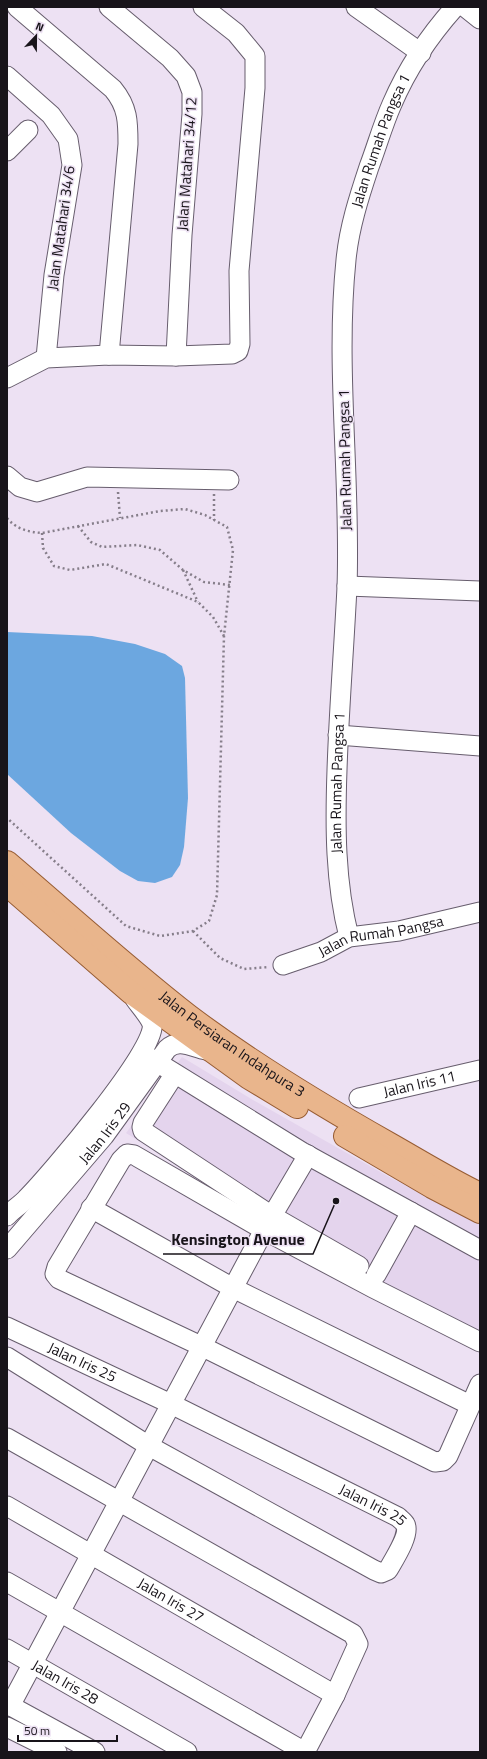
<svg xmlns="http://www.w3.org/2000/svg" width="487" height="1759" viewBox="0 0 487 1759" font-family="'Titillium Web',sans-serif">
<style>
.built{fill:#e4d4ed}
.water{fill:#6ca7e0}
.lines{fill:none;stroke-linecap:round;stroke-linejoin:round}
.minor-casing{stroke:#675d6d;stroke-width:21}
.major-casing{stroke:#975c33;stroke-width:24}
.path{stroke:#867e8a;stroke-width:2.5;stroke-dasharray:2 3;stroke-linecap:butt}
.minor{stroke:#fff;stroke-width:19}
.major{stroke:#e9b58c;stroke-width:22}
.labels{text-anchor:middle;stroke-width:3;stroke-linejoin:round;paint-order:stroke}
.street-label{font-size:15px;fill:#18141a;stroke:#ede1f3}
.leader{fill:none;stroke:#18141a;stroke-width:1.5}
.callout-dot{fill:#18141a;stroke:#ede1f3;stroke-width:1.5}
.callout-label{font-size:16px;text-anchor:middle;font-weight:bold;fill:#18141a;stroke:#ede1f3;stroke-width:3;stroke-linejoin:round;paint-order:stroke}
</style>
<rect width="100%" height="100%" fill="#ede1f3"/>
<polygon class="built" points="182,1057 253,1100 391,1178 480,1224 480,1337 281,1229 126,1133"/>
<polygon class="water" points="7,632 92,636 135,644 165,654 182,666 185,678 188,798 184,847 180,865 172,877 155,883 138,881 120,871 71,833 7,774"/>
<g class="lines">
<defs>
<g id="minor">
<path d="M17,7L113,89C128,107 128,122 128,144L109,355"/>
<polyline points="109,7 170,58 186,76 192,92 192,114 182,235 176,356"/>
<polyline points="356,7 421,53"/>
<polyline points="465,7 480,19"/>
<polyline points="7,76 51,115 68,139 72,165 54,275 46,358"/>
<polyline points="7,151 28,130"/>
<polyline points="7,378 46,358 109,355 176,356 232,354 238,351 240,344 239,271 255,88 255,56 236,33 203,7"/>
<polyline points="7,476 20,487 37,492 87,477 229,480"/>
<polyline points="347,586 480,591"/>
<polyline points="338,735 480,746"/>
<path id="s1" d="M349,937C335,882 335,826 337,770C339,709 344,648 347,587C351,479 335,368 346,260C349,228 359,197 369,167C377,146 383,124 392,104C407,69 430,35 455,7"/>
<path id="s2" d="M283,965L321,952L349,937L399,931L480,912"/>
<polyline points="142,1053 302,1152 480,1250"/>
<polyline points="174,1075 143,1123 142,1127 143,1131 272,1216 359,1266"/>
<path id="s3" d="M359,1098L480,1070"/>
<polyline points="91,1208 233,1288 470,1405"/>
<path d="M7,1216C13,1209 21,1205 27,1198C48,1177 159,1047 152,1024C150,1017 139,1005 135,999"/>
<polyline points="272,1216 308,1155"/>
<path id="s4" d="M7,1249L104,1136L167,1049C178,1038 192,1047 206,1050"/>
<polyline points="376,1275 411,1212"/>
<path id="s5" d="M7,1327L171,1404L398,1517C400,1519 404,1522 405,1524C411,1534 393,1561 388,1570L381,1573L374,1570L149,1446L7,1357"/>
<polyline points="480,1342 373,1288 264,1230 134,1155 127,1154 121,1160 57,1267 55,1274 59,1279 201,1346 435,1462 443,1461 448,1456 480,1384"/>
<polyline points="7,1438 353,1634 358,1644 335,1695 305,1752"/>
<path id="s6" d="M7,1506L335,1695"/>
<polyline points="7,1582 305,1752"/>
<path id="s7" d="M7,1649L187,1752"/>
<polyline points="7,1704 95,1752"/>
<polyline points="10,1706 264,1230"/>
<polyline points="7,1727 57,1752"/>
</g>
<g id="major">
<path id="s8" d="M7,862C67,913 126,967 189,1016C253,1064 321,1105 390,1144C420,1161 449,1179 480,1194"/>
<polyline points="7,885 130,992 249,1078 297,1107"/>
<polyline points="345,1136 432,1187 480,1212"/>
</g>
</defs>
<use href="#minor" class="minor-casing"/>
<use href="#major" class="major-casing"/>
<g class="path">
<polyline points="118,492 120,518"/>
<polyline points="214,494 214,520"/>
<path d="M7,518C16,529 28,532 42,533L160,511L185,509L205,515L227,527L233,550L224,636L217,895L209,921L193,931L160,936L126,926L7,818"/>
<polyline points="78,526 91,542 102,547 137,545 160,550 183,570 204,582 230,585"/>
<polyline points="42,533 43,548 54,566 70,570 106,564 198,602 213,617 224,636"/>
<polyline points="183,570 198,602"/>
<polyline points="193,931 220,958 244,969 269,967"/>
</g>
<use href="#minor" class="minor"/>
<use href="#major" class="major"/>
</g>
<g class="labels">
<g class="street-label">
<text dy="5" stroke="none"><textPath href="#s1" startOffset="803">Jalan Rumah Pangsa 1</textPath></text>
<text transform="translate(187 164) rotate(-86)" y="5">Jalan Matahari 34/12</text>
<text transform="translate(61 228) rotate(-82)" y="5">Jalan Matahari 34/6</text>
<text transform="translate(345 460) rotate(-91)" y="5">Jalan Rumah Pangsa 1</text>
<text dy="5" stroke="none"><textPath href="#s1" startOffset="155">Jalan Rumah Pangsa 1</textPath></text>
<text dy="5" stroke="none"><textPath href="#s2" startOffset="103">Jalan Rumah Pangsa</textPath></text>
<text dy="5" stroke="none"><textPath href="#s8" startOffset="290">Jalan Persiaran Indahpura 3</textPath></text>
<text dy="5" stroke="none"><textPath href="#s3" startOffset="62">Jalan Iris 11</textPath></text>
<text dy="5" stroke="none"><textPath href="#s4" startOffset="152">Jalan Iris 29</textPath></text>
<text dy="5" stroke="none"><textPath href="#s5" startOffset="83">Jalan Iris 25</textPath></text>
<text dy="5" stroke="none"><textPath href="#s5" startOffset="407">Jalan Iris 25</textPath></text>
<text dy="5" stroke="none"><textPath href="#s6" startOffset="189">Jalan Iris 27</textPath></text>
<text dy="5" stroke="none"><textPath href="#s7" startOffset="67">Jalan Iris 28</textPath></text>
</g>
</g>
<path class="leader" d="M336 1201L313 1254H163"/>
<circle class="callout-dot" cx="336" cy="1201" r="4"/>
<g class="callout-label">
<text x="238" y="1245">Kensington Avenue</text>
</g>
<rect width="487" height="1759" fill="none" stroke="#18141a" stroke-width="16"/>
<g transform="translate(36 36) rotate(22)" stroke="#ede1f3" stroke-width="3" paint-order="stroke">
<path d="M0-3L7 15L0 10L-7 15Z" fill="#18141a"/>
<text y="-6" font-size="11" font-weight="bold" text-anchor="middle" fill="#18141a">N</text>
</g>
<path d="M18 1735v6h99v-6" fill="none" stroke="#18141a" stroke-width="2"/>
<text x="24" y="1735" font-size="12" fill="#18141a" stroke="#ede1f3" stroke-width="3" paint-order="stroke">50 m</text>
</svg>
